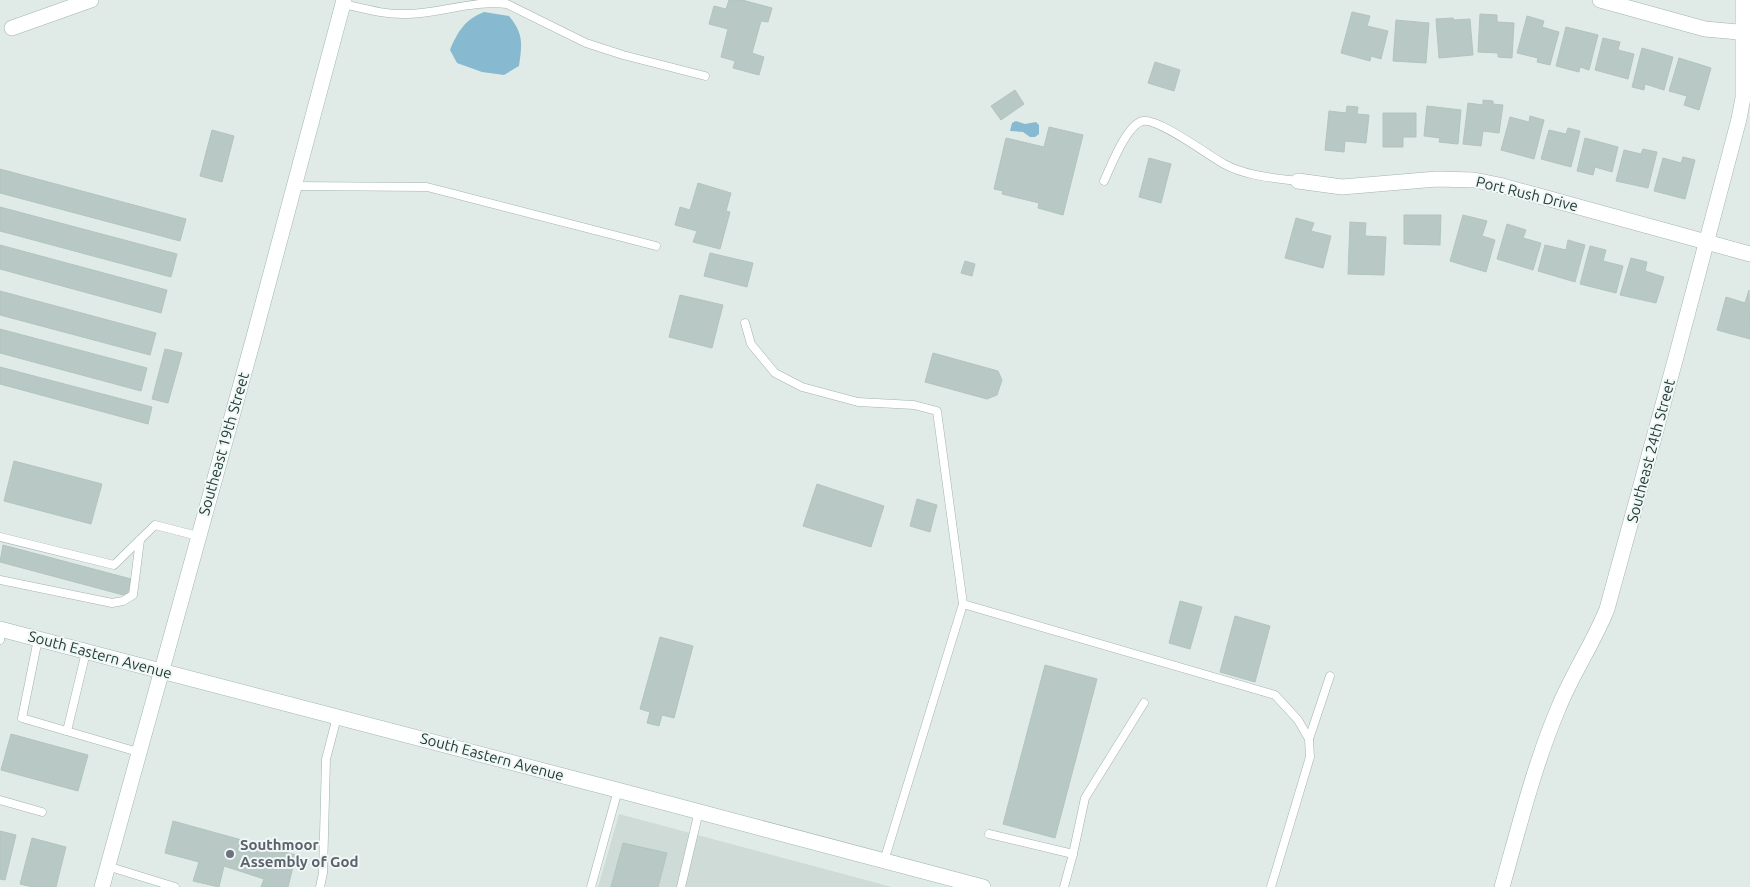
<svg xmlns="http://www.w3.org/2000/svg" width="1750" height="887" viewBox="0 0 1750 887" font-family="Ubuntu,sans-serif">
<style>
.built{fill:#cedbd7}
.water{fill:#87b9d0}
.building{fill:#b8c8c4;stroke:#b2c4c0}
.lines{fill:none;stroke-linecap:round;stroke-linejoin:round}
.lane-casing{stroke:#a3b3b0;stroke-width:9}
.street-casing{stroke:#a3b3b0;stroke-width:16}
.secondary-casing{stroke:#9fb6b2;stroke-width:16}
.lane{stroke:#fff;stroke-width:8}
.street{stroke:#fff;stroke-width:15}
.secondary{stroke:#fff;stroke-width:15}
.worship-dot{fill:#6b7280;stroke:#f0f7f5;stroke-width:2}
.labels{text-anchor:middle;stroke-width:4;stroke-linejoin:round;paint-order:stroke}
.street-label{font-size:15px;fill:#213b38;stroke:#f0f7f5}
.worship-label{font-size:15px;font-weight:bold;fill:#5b616d;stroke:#f0f7f5;text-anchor:start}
</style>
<rect width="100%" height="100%" fill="#e0ebe8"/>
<polygon class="built" points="619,814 892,887 598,887"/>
<g class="water">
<path d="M484,12L509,16C524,34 522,44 519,66L504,75L482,72L457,63L450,50C457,33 465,19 484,12Z"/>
<polygon points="1016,121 1025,124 1036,122 1039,125 1039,134 1035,137 1030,137 1023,132 1010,131 1012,123"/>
</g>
<g class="building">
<polygon points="729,0 742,0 772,8 768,22 761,21 752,53 764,57 759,75 733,68 735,61 721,57 728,29 709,24 714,6 726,9"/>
<polygon points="1352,12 1370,16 1367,26 1388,31 1381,59 1371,56 1370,61 1341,53"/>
<polygon points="1480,14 1497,15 1497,22 1514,23 1512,58 1498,57 1498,53 1478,52"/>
<polygon points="1527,16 1544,21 1542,27 1559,32 1550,65 1537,62 1538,58 1517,53"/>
<polygon points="1453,18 1454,20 1470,19 1473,55 1439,58 1436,19"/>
<polygon points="1396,20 1429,23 1426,63 1393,61"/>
<polygon points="1566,27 1598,35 1589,70 1580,67 1579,72 1556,66"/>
<polygon points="1603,38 1620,42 1618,50 1634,54 1628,79 1595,70"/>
<polygon points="1642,48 1673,57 1664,90 1645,84 1644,90 1632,87"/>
<polygon points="1679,58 1711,68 1699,110 1684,105 1687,96 1669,91"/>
<polygon points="1155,62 1180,70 1174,91 1148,83"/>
<polygon points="1015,90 1024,104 1001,120 991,106"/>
<polygon points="1483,100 1493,101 1493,104 1503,105 1499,133 1483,131 1481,146 1463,144 1468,103 1483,105"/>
<polygon points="1347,106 1358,107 1357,114 1369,115 1366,143 1345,141 1344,152 1325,150 1329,111 1346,113"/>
<polygon points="1427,106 1461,110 1458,144 1439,142 1440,138 1424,136"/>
<polygon points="1383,113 1416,113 1416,137 1403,137 1403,147 1383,147"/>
<polygon points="1530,116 1544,120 1534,159 1501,150 1510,117 1529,122"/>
<polygon points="1049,127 1083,135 1063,215 1038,208 1039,203 1002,194 1003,191 994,189 1006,138 1044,147"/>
<polygon points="1568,128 1580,131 1571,167 1541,159 1549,130 1566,134"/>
<polygon points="212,130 234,136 222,182 200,176"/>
<polygon points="1585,138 1618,147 1612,172 1595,167 1593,175 1577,171"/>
<polygon points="1643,149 1657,152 1648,188 1616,181 1624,150 1641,154"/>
<polygon points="1683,157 1695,160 1685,199 1654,191 1663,158 1681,163"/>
<polygon points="1149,158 1171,164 1161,203 1139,197"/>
<polygon points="0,169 186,219 180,241 0,193"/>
<polygon points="698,183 731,193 726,211 730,212 720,249 693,242 697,231 675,225 680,207 690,210"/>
<polygon points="0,207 177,254 171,277 0,231"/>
<polygon points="1404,215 1441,215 1440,245 1404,244"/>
<polygon points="1463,215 1487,221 1482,236 1495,240 1486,272 1450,261"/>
<polygon points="1296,218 1314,223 1311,231 1331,236 1323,268 1285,258"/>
<polygon points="1350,222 1366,223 1365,236 1386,237 1384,275 1348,274"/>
<polygon points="1507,224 1526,230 1523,238 1541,243 1533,270 1497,259"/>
<polygon points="1568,240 1585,245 1575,282 1538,271 1545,245 1566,250"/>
<polygon points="0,245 167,290 161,313 0,269"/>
<polygon points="1590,246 1606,250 1603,261 1623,266 1616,293 1580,284"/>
<polygon points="710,253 753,263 747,287 704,276"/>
<polygon points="1631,258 1647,262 1645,271 1664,277 1656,303 1620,295"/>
<polygon points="965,261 975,264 972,276 961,273"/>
<polygon points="1749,290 1750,339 1717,330 1726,297 1745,303"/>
<polygon points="0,291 156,333 150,355 0,315"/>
<polygon points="680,295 723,305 712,348 669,337"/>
<polygon points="0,329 147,368 141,391 0,353"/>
<polygon points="165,349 182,353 168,403 152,399"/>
<polygon points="933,353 998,371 1002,380 997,395 987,399 925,382"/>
<polygon points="0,367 152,407 148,424 0,384"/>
<polygon points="14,461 102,484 91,524 4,501"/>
<polygon points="817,484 884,506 871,547 803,526"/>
<polygon points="917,499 937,505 930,532 910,526"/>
<polygon points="3,545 131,579 127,596 0,562"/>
<polygon points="1180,601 1202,607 1190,649 1169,643"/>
<polygon points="1235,616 1270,626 1255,682 1220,672"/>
<polygon points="660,637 693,646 674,718 662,715 659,726 647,723 650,712 640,709"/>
<polygon points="1045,665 1097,679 1055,838 1003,824"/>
<polygon points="11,734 88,755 78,791 1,770"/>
<polygon points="173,821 296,855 288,887 261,887 264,879 224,866 219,887 193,881 199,862 165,853"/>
<polygon points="0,831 16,835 5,880 0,879"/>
<polygon points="32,838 66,847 56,887 33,887 20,884"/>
<polygon points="623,843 667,853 658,887 611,887"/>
</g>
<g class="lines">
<defs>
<g id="lane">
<path d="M343,4C365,9 386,15 408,14C442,13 473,0 507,4L586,43L623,55L705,76"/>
<path d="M1104,181C1111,166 1127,124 1143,121C1158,118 1208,155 1224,164C1246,176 1274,178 1298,181"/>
<polyline points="294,186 427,187 656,246"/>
<polyline points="745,323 751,344 775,373 802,387 858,402 914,405 937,411 963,604 884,861"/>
<polyline points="0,537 114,565 155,525 198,536"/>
<polyline points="0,580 112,603 123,601 133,595 140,540"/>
<polyline points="963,604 1275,695 1298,720 1309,739 1310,757 1271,887"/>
<polyline points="38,639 22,718 138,752"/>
<polyline points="0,640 2,630"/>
<polyline points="67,731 86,652"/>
<polyline points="1309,739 1330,676"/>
<polyline points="0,800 42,812"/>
<polyline points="989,834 1073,854 1064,887"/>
<polyline points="1073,854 1085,798 1144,703"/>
<polyline points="107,866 175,887"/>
<polyline points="320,887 323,873 326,759 337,717"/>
<polyline points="591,887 618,790"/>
<polyline points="681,887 699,811"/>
</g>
<g id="street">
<polyline points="1600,0 1705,29 1750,33"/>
<polyline points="12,28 91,0"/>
<polyline points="1298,181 1342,187 1437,179 1474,180 1499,185 1750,254"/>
<path d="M1502,887C1519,827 1534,766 1558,709C1572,674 1593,644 1607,609L1676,357L1739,119L1743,98V0"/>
</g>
<g id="secondary">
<polyline points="0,629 621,791 983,887"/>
<polyline points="102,887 252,344 344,0"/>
</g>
</defs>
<use href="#lane" class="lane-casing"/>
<use href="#street" class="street-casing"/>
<use href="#secondary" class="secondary-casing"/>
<use href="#lane" class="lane"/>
<use href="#street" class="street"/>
<use href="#secondary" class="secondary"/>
</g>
<circle class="worship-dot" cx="230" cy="854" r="5"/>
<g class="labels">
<g class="street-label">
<text transform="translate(1527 194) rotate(14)" y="5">Port Rush Drive</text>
<text transform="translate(224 444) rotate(-74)" y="5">Southeast 19th Street</text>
<text transform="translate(1651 451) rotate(-75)" y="5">Southeast 24th Street</text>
<text transform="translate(100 655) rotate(15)" y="5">South Eastern Avenue</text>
<text transform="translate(492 757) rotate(15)" y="5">South Eastern Avenue</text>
</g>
<g class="worship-label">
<text x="240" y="850">Southmoor<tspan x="240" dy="17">Assembly of God</tspan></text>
</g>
</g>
</svg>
